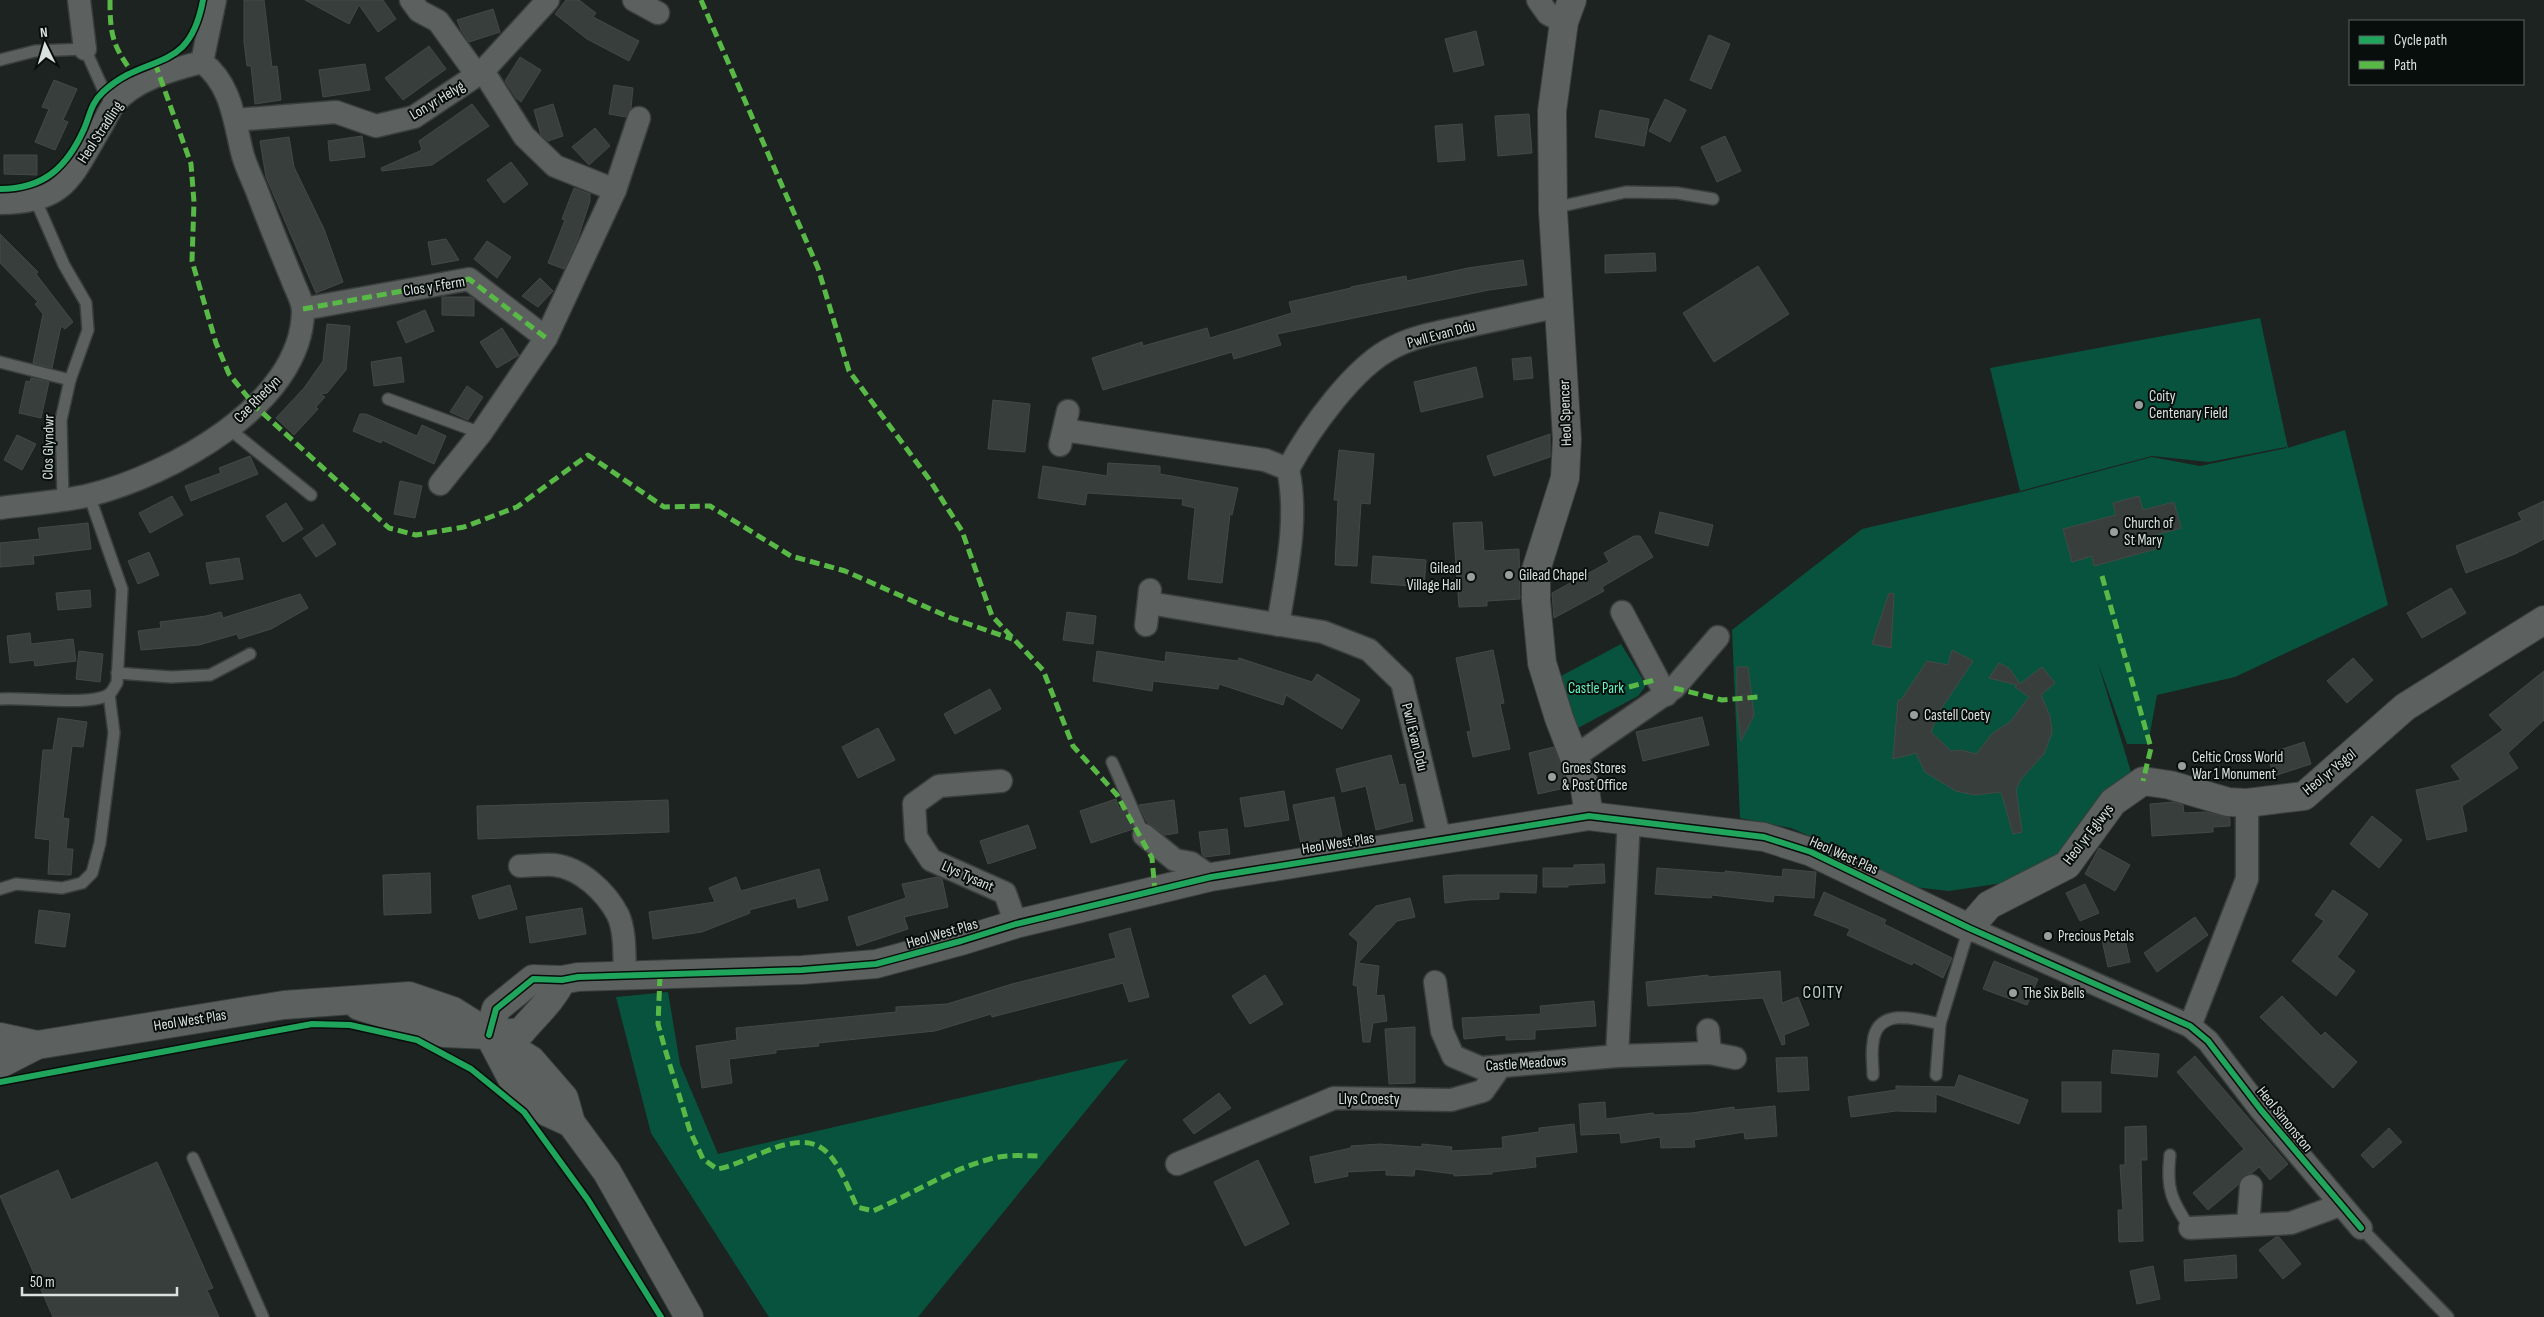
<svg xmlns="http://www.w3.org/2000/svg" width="2544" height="1317" viewBox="0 0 2544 1317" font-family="'Sofia Sans Condensed',sans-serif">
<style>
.green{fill:#08533d}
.building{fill:#383e3c;stroke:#444947}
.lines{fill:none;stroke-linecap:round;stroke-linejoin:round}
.lane-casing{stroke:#393f3d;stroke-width:14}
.street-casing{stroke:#393f3d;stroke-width:25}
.secondary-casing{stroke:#393f3d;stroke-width:30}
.lane{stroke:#5c605e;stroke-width:11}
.street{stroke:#5c605e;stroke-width:22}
.secondary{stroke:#5c605e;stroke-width:28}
.quiet{stroke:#58b947;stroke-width:5;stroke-dasharray:10 5;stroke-linecap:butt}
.cycleway-casing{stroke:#080e0b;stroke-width:9}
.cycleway{stroke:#20a55d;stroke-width:6}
.poi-dot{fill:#989f9c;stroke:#080e0b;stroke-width:2}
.labels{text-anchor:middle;stroke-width:4;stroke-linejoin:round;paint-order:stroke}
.street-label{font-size:15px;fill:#dae2df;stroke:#080e0b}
.poi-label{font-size:15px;fill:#dae2df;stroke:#080e0b;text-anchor:start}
.park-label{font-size:15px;fill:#68f3c1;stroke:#080e0b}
.quarter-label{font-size:18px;letter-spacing:1px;fill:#becdc6;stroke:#080e0b}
</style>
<rect width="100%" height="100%" fill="#1d2320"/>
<g class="green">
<polygon points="2260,318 2288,448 2345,430 2388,605 2235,677 2157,695 2148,744 2127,744 2097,660 2131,772 2059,854 2003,883 1949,891 1914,887 1828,844 1791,828 1740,818 1732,630 1862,529 2021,492 2152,457 2200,466 2287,448 2286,447 2209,462 2152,456 2020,491 1990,368"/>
<polygon points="1621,644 1642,678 1645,687 1638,696 1574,730 1548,683"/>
<polygon points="668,992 680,1064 718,1154 1128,1059 918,1317 769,1317 651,1133 616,997"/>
</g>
<g class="building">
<polygon points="244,0 264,0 272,67 277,66 281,100 255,104 251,66 247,66 244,42"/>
<polygon points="305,0 383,0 396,19 378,32 359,5 349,24"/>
<polygon points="566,0 579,0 596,13 593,17 639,41 629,61 587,39 555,14"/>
<polygon points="493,9 500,32 469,42 461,30 457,20"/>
<polygon points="1476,31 1484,65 1454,72 1445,39"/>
<polygon points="1709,35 1730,44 1711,89 1690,80"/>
<polygon points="429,46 446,69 403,100 385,78"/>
<polygon points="520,57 541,70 521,102 516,98 505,81"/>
<polygon points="365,64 370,90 323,97 319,70"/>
<polygon points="54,80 77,89 63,120 68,122 55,150 35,142 49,109 42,107"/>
<polygon points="614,85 633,88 631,108 626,117 609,114"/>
<polygon points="1665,99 1686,110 1670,142 1649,131"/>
<polygon points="472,104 489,126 432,165 382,171 381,168 422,150 419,141"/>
<polygon points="553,104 563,136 548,141 541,135 534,110"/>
<polygon points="1600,110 1649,119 1644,146 1595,137"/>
<polygon points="1529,114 1532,153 1498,156 1495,116"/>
<polygon points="1462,124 1465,160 1438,162 1435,126"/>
<polygon points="595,128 610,146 589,165 572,147"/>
<polygon points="362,136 365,157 330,161 328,141"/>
<polygon points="1725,136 1741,171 1717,182 1701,147"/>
<polygon points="289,137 294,167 324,229 343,282 316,293 266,177 260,141"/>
<polygon points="4,155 37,155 37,175 4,174"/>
<polygon points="511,162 528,184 504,203 487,180"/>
<polygon points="574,188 590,194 590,201 578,238 564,269 548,263 565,220 562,219"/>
<polygon points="0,234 38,272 36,274 73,322 65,329 61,326 52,368 33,363 43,314 35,304 38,302 0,263"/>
<polygon points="446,239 459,260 432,265 428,242"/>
<polygon points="487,241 511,257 497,278 474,259"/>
<polygon points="1655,253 1656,271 1605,273 1605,255"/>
<polygon points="1523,260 1527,285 1489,290 1277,334 1281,345 1234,359 1232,352 1103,390 1092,358 1142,342 1143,346 1207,328 1210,338 1292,313 1289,302 1351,288 1351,287 1406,276 1407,281 1468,268"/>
<polygon points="1758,266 1789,314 1714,362 1683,313"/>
<polygon points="540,278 553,291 538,307 522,296"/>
<polygon points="442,297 471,297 474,299 474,316 442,315"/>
<polygon points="425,310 434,331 406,343 397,322"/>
<polygon points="327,324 350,326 346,370 327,393 320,394 325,397 316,407 318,409 294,435 276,418 304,388 323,361"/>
<polygon points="502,328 519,355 497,368 480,342"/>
<polygon points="401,357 404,382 374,386 371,362"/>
<polygon points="1531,357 1533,378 1514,380 1512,359"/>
<polygon points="1476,367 1483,397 1421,412 1414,382"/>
<polygon points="31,378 49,382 41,418 19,413 26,381 30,382"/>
<polygon points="467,386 483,397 468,420 450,412"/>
<polygon points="993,400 1030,404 1025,452 988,449"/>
<polygon points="360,414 366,414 417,436 422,425 446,436 434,464 382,440 381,443 353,431"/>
<polygon points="1550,434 1550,457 1494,476 1487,456"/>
<polygon points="17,435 36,444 22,470 4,460"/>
<polygon points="1339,450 1374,454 1370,504 1361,503 1357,566 1335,565 1338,500 1334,500"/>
<polygon points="250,456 258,474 191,501 185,486 221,473 219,468"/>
<polygon points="1108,463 1160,466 1160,474 1238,488 1232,515 1230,514 1222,583 1188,579 1195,508 1182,505 1183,499 1087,493 1085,505 1038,498 1043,466 1107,476"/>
<polygon points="400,481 422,486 415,518 394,514"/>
<polygon points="172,496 183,515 150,533 139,513"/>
<polygon points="2139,496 2143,510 2174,502 2181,528 2152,536 2156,549 2094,566 2092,556 2072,562 2063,529 2116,515 2113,503"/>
<polygon points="2544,501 2544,539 2515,554 2466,573 2456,546 2522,520 2518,513"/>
<polygon points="286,503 303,529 283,542 266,516"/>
<polygon points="1660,512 1713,525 1708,546 1655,533"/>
<polygon points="1482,522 1484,551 1519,549 1520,599 1487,601 1487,606 1459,607 1453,523"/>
<polygon points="88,523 91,549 33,556 34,564 0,567 0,543 40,539 38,528"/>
<polygon points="323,524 336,544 316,557 303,538"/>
<polygon points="1634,536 1640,536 1653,557 1602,587 1604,591 1554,618 1552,593 1609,562 1604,553"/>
<polygon points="149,552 159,575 138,584 128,561"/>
<polygon points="1373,556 1426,560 1424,587 1371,583"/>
<polygon points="239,558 243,579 210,584 206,563"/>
<polygon points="2451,588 2466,613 2422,638 2407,613"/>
<polygon points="90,590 91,607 58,610 56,593"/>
<polygon points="1889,593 1894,594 1891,648 1872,644"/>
<polygon points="300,594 308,608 271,629 239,639 237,634 199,645 141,650 138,631 161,628 160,622 206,616 221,612 223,618"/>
<polygon points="1067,612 1096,616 1093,644 1063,640"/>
<polygon points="30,633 31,644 73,639 76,661 35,666 34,660 10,663 7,636"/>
<polygon points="1493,650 1504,703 1500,704 1510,749 1473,757 1467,732 1471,731 1456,658"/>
<polygon points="1952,650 1973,661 1939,712 1931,732 1951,751 1961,750 1976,754 1993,733 2010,722 2029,697 2015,687 2017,685 1989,678 1999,663 2009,668 2020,684 2042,667 2055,683 2041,695 2050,716 2052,732 2044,754 2021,779 2016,789 2022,832 2013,834 2001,792 1975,795 1956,791 1925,772 1916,753 1893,759 1898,700 1901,700 1927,661 1948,665"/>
<polygon points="79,651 103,654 100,682 76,679"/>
<polygon points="1097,651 1165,662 1166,652 1238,661 1239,658 1312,682 1317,674 1360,700 1342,729 1286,695 1283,705 1219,684 1218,689 1153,681 1152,691 1093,681"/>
<polygon points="2353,658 2373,680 2347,703 2327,681"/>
<polygon points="1737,667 1748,667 1754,715 1741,741 1737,709"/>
<polygon points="2544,671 2544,720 2508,753 2518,768 2462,806 2467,831 2427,840 2416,790 2461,780 2451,766 2503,730 2489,715"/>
<polygon points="990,689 1001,709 955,734 944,714"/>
<polygon points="1702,717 1709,745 1643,761 1636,732"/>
<polygon points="58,718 87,722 83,747 72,746 63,818 69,819 66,849 73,849 71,875 48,874 50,840 35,838 43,750 53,750"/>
<polygon points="878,728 895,760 858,778 842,747"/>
<polygon points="2304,742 2311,764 2274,776 2267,754"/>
<polygon points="1554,747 1569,787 1538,794 1529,753"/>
<polygon points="1391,755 1399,785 1405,784 1413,821 1376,830 1366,786 1342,792 1336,769"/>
<polygon points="1284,791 1289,820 1245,827 1240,798"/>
<polygon points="1334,797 1342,836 1301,844 1293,805"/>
<polygon points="1116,799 1119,808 1124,807 1133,829 1091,843 1080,811"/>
<polygon points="668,800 669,832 478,839 477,806"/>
<polygon points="1174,800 1178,833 1165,835 1147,822 1139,805"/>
<polygon points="2174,802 2183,805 2184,813 2206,812 2230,818 2230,826 2213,827 2213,832 2152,836 2150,804"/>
<polygon points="2372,816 2402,840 2379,868 2350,844"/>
<polygon points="1028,825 1036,848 988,864 980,841"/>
<polygon points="1227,829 1230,854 1205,857 1202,854 1199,832"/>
<polygon points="2099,848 2130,865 2115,891 2085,874"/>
<polygon points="1604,864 1605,883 1568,885 1568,887 1543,887 1543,868 1574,868 1574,865"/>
<polygon points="1657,868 1725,873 1725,871 1782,877 1783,869 1816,872 1814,898 1774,895 1773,902 1712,895 1711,898 1655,894"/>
<polygon points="819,869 828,900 798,908 796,898 749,910 750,913 702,932 653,939 649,912 715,902 709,888 736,877 741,891"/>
<polygon points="430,873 431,913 384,915 383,875"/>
<polygon points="1458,875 1537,875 1536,893 1499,892 1499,899 1468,900 1445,903 1443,876"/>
<polygon points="937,877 942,879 948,907 904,917 908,929 857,946 848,917 906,898 902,884"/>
<polygon points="2085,884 2099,913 2080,921 2066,893"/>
<polygon points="510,885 517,909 479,919 472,896"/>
<polygon points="2333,890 2368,914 2337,957 2355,971 2336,996 2292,961 2324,921 2315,915"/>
<polygon points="1824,892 1886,920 1884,924 1952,958 1943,978 1913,962 1912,965 1847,935 1850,929 1814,915"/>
<polygon points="1410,898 1415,917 1397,921 1358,963 1379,966 1376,996 1384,995 1387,1021 1373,1023 1370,1042 1363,1042 1357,986 1353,985 1358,942 1349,934 1376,906"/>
<polygon points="582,908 586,934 530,943 526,917"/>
<polygon points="39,910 70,914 65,947 35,943"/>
<polygon points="2195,917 2208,935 2157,972 2144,953"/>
<polygon points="1130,928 1149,997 1129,1002 1123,983 992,1017 991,1014 935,1031 818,1043 819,1046 776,1050 776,1053 729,1059 732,1083 702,1088 696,1046 737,1040 736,1028 896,1012 896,1007 947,1004 1012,984 1116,958 1109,934"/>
<polygon points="2124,935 2130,962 2108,967 2102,940"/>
<polygon points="1994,961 2038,979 2027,1005 1983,989"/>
<polygon points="1780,971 1782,1003 1798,997 1809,1025 1784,1035 1785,1044 1782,1045 1763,998 1648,1006 1646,982 1708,975 1708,977"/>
<polygon points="1265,975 1283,1004 1250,1024 1232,996"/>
<polygon points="2282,996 2321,1036 2325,1032 2357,1062 2333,1088 2260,1017"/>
<polygon points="1594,1001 1596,1026 1535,1030 1535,1039 1506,1040 1506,1035 1464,1039 1462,1018 1541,1014 1540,1006"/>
<polygon points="1415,1027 1415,1083 1389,1084 1385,1029"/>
<polygon points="2113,1050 2159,1054 2157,1077 2111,1073"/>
<polygon points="2195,1056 2288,1164 2270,1180 2259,1167 2252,1173 2245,1174 2238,1185 2208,1210 2193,1193 2244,1149 2177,1072"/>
<polygon points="1807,1057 1809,1090 1778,1092 1776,1058"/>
<polygon points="1959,1075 2028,1100 2019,1124 1936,1094 1936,1112 1896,1111 1851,1117 1848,1097 1896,1090 1896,1086 1955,1087"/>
<rect x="2062" y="1082" width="39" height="30"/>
<polygon points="1219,1093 1231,1108 1194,1134 1183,1120"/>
<polygon points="1605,1102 1606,1119 1653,1113 1654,1115 1691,1113 1734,1107 1734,1110 1775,1106 1777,1136 1745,1139 1744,1132 1694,1140 1695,1147 1661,1148 1660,1137 1621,1143 1620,1133 1581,1135 1579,1104"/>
<polygon points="1574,1124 1577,1152 1535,1157 1536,1167 1492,1172 1492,1174 1454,1176 1454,1174 1415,1169 1414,1176 1386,1175 1386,1170 1347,1172 1348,1176 1315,1183 1310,1157 1351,1148 1351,1146 1380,1144 1422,1147 1422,1144 1452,1147 1451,1151 1503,1148 1502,1137 1539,1132 1539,1128"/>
<polygon points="2146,1126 2147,1160 2141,1160 2143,1241 2119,1242 2118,1210 2123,1210 2120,1165 2125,1165 2125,1127"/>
<polygon points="2389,1128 2402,1142 2373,1168 2361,1155"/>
<polygon points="1258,1160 1289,1224 1245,1246 1214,1182"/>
<polygon points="157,1162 213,1288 207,1290 219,1317 53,1317 0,1196 58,1170 71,1200"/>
<polygon points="2276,1237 2279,1237 2301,1264 2283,1279 2259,1250"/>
<polygon points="2236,1255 2237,1278 2185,1281 2184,1260"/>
<polygon points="2153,1266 2160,1299 2137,1304 2130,1271"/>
</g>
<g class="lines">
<defs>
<g id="lane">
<polyline points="0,60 35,51 85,49 104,91 114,105"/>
<polyline points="36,201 64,265 86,303 88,330 70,380"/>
<polyline points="1553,208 1626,192 1677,193 1713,199"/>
<polyline points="0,362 70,380 61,420 63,499"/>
<polyline points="388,399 481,433"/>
<polyline points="228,428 311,495"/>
<polyline points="117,673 171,677 210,675 250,654"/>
<path d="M0,699C26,697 89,706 108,695C112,693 114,687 117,683L122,589L89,495"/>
<polyline points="1112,762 1144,835"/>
<polyline points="0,889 16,884 62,888 82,883 92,873 100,843 114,733 109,694"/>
<path d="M1873,1075C1873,1064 1871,1053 1873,1043C1876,1007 1916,1018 1940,1024"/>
<polyline points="1936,1075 1940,1024 1969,928"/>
<path d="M2170,1155C2166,1188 2171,1200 2190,1228"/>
<polyline points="193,1158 263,1317"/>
<polyline points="2361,1228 2448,1317"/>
</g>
<g id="street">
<polyline points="79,0 85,49"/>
<polyline points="411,0 419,11 438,21 477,75"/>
<polyline points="634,0 658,13"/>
<polyline points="1538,0 1548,14 1564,22"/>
<polyline points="483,71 524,136 555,166 615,190"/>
<polyline points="235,120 336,112 376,126 414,117 483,71 548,0"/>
<path d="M0,203C65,203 71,178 101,127C105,120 109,111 114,104C135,79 172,70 202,62L215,0"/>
<polyline points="303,309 469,279 546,338"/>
<path d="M1064,430L1265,460L1288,469C1299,519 1286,574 1278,625"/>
<polyline points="1060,445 1068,411"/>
<path d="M1288,469C1309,430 1354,366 1394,347C1415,336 1440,332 1463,327C1496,320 1528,313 1560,306"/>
<polyline points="440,484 481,433 546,338 615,190 639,118"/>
<path d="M0,508C29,504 61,502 90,495C169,475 302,405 303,311C303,301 295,288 292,279C280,250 268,220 257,191C252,178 245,165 242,152C234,119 231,84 202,62"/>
<polyline points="1149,603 1323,632 1369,650 1402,682 1440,840"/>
<polyline points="1622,612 1666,695"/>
<polyline points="1146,625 1150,590"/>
<polyline points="1574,757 1674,688 1718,637"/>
<polyline points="1001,781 939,786 914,804 916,837 931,860 1005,893 1016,924"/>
<polyline points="1144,835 1175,860 1191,863 1211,877"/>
<path d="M520,866C531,866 543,864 554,865C581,868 606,892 618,915C626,933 624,957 625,976"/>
<polyline points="1969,928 2190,1026 2208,1041 2261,1110 2361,1228"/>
<polyline points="1435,982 1442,1031 1453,1056 1481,1068 1617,1056 1710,1053 1735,1058"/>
<polyline points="2190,1026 2247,879 2247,803"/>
<polyline points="1708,1030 1710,1053"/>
<polyline points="1617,1056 1629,819"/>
<polyline points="1177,1164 1334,1098 1451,1100 1483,1091 1500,1067"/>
<polyline points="2248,1224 2251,1186"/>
<polyline points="2190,1228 2291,1223 2340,1205"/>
</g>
<g id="secondary">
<polyline points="1572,0 1564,22 1552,111 1553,211 1567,439 1565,478 1536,570 1536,601 1542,663 1559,718 1584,783 1589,816"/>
<path d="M359,1006L444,1033L489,1035L521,1032C535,1015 552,1001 562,980"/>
<polyline points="489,1035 496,1009 533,979 562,980 578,977 802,970 876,964 961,941 1016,924 1211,877 1589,816 1764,837 1811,852 1969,928 1989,905 2067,865 2113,802 2143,781 2170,785 2228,802 2247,803 2304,796 2405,707 2544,620"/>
<polyline points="489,1035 511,1077 547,1112 571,1123"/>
<polyline points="0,1037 37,1045"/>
<polyline points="0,1064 37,1045 284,1005 409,996 453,1011 531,1060 564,1098 571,1123 607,1172 689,1317"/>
</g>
</defs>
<use href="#lane" class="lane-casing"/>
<use href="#street" class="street-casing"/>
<use href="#secondary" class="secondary-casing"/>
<use href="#lane" class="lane"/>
<use href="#street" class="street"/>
<use href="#secondary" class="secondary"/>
<g class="quiet">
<path d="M110,0C110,33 112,45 132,72"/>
<polyline points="701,0 818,268 849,371 929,479 962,531 992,616 1043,670 1073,746 1117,795 1152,858 1155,891"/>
<polyline points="155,63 191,164 194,202 192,261 216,343 229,374 255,406 389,528 416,535 464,527 517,507 588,455 664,507 710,506 791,556 845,571 951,618 1012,639"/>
<polyline points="303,309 469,279 546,338"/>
<polyline points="2102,576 2151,748 2143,781"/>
<polyline points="1629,687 1658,679"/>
<polyline points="1674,688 1722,700 1758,697"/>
<path d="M660,976L658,1024L665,1049L690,1131L703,1159L717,1169C734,1166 748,1158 764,1152C826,1126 834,1156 857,1207L873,1211C912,1194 949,1170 990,1159C1007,1154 1024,1156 1041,1156"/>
</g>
<defs>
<g id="cycleway">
<path d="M0,189C44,189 67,167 84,129C90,115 91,103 103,92C147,51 189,76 203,0"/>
<polyline points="489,1035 496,1009 533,979 562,980 578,977 802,970 876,964 961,941 1016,924 1211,877 1589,816 1764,837 1811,852 1969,928 2190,1026 2208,1041 2261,1110 2361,1228"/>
<polyline points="0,1082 312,1024 350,1025 417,1040 471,1069 524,1112 588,1200 661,1317"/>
</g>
</defs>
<use href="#cycleway" class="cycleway-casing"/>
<use href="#cycleway" class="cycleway"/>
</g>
<g class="poi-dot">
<circle cx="2139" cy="405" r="5"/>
<circle cx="2114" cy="532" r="5"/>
<circle cx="1509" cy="575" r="5"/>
<circle cx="1471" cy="577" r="5"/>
<circle cx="1914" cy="715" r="5"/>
<circle cx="2182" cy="766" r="5"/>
<circle cx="1552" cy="777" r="5"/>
<circle cx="2048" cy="936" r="5"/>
<circle cx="2013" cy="993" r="5"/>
</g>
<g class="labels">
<g class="street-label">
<text transform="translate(437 100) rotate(-31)" y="5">Lon yr Helyg</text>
<text transform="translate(100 132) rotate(-57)" y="5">Heol Stradling</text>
<text transform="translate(434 286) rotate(-9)" y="5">Clos y Fferm</text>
<text transform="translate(1441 334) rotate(-15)" y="5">Pwll Evan Ddu</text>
<text transform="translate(257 399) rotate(-45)" y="5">Cae Rhedyn</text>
<text transform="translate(1565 413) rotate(-92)" y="5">Heol Spencer</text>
<text transform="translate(48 447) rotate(-89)" y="5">Clos Glyndwr</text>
<text transform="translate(1415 737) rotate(76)" y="5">Pwll Evan Ddu</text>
<text transform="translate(2329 772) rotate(-39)" y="5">Heol yr Ysgol</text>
<text transform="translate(2088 834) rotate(-52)" y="5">Heol yr Eglwys</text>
<text transform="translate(1338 843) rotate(-9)" y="5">Heol West Plas</text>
<text transform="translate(1844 855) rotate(24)" y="5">Heol West Plas</text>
<text transform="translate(968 876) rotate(24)" y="5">Llys Tysant</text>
<text transform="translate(942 933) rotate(-16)" y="5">Heol West Plas</text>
<text transform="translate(190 1020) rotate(-9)" y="5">Heol West Plas</text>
<text transform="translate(1526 1063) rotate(-4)" y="5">Castle Meadows</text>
<text x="1369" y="1104">Llys Croesty</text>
<text transform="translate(2285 1119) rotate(51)" y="5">Heol Simonston</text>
</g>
<g class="poi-label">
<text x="2149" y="401">Coity<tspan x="2149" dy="17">Centenary Field</tspan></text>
<text x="2124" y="528">Church of<tspan x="2124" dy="17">St Mary</tspan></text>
<text x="1461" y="573" text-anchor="end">Gilead<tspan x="1461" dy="17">Village Hall</tspan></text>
<text x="1519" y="580">Gilead Chapel</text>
<text x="1924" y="720">Castell Coety</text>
<text x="2192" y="762">Celtic Cross World<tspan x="2192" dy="17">War 1 Monument</tspan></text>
<text x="1562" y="773">Groes Stores<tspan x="1562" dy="17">&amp; Post Office</tspan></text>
<text x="2058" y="941">Precious Petals</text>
<text x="2023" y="998">The Six Bells</text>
</g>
<g class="park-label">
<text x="1596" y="693">Castle Park</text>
</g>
<g class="quarter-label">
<text x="1823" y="998">COITY</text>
</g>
</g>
<rect x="2349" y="20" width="175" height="65" fill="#080e0b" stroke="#5c6360"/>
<rect x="2359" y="36" width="25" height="8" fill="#20a55d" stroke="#5c6360"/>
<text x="2394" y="45" font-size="15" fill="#dae2df">Cycle path</text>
<rect x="2359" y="61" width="25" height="8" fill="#58b947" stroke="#5c6360"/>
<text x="2394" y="70" font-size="15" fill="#dae2df">Path</text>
<g transform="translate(45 45) rotate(355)" stroke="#080e0b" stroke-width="4" paint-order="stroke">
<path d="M0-4L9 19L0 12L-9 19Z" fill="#dae2df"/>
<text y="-8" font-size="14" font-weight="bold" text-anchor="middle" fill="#dae2df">N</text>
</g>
<path d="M22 1287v8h155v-8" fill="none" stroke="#dae2df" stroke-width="2.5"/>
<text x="30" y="1287" font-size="15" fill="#dae2df" stroke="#080e0b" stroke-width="4" paint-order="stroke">50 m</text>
</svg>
